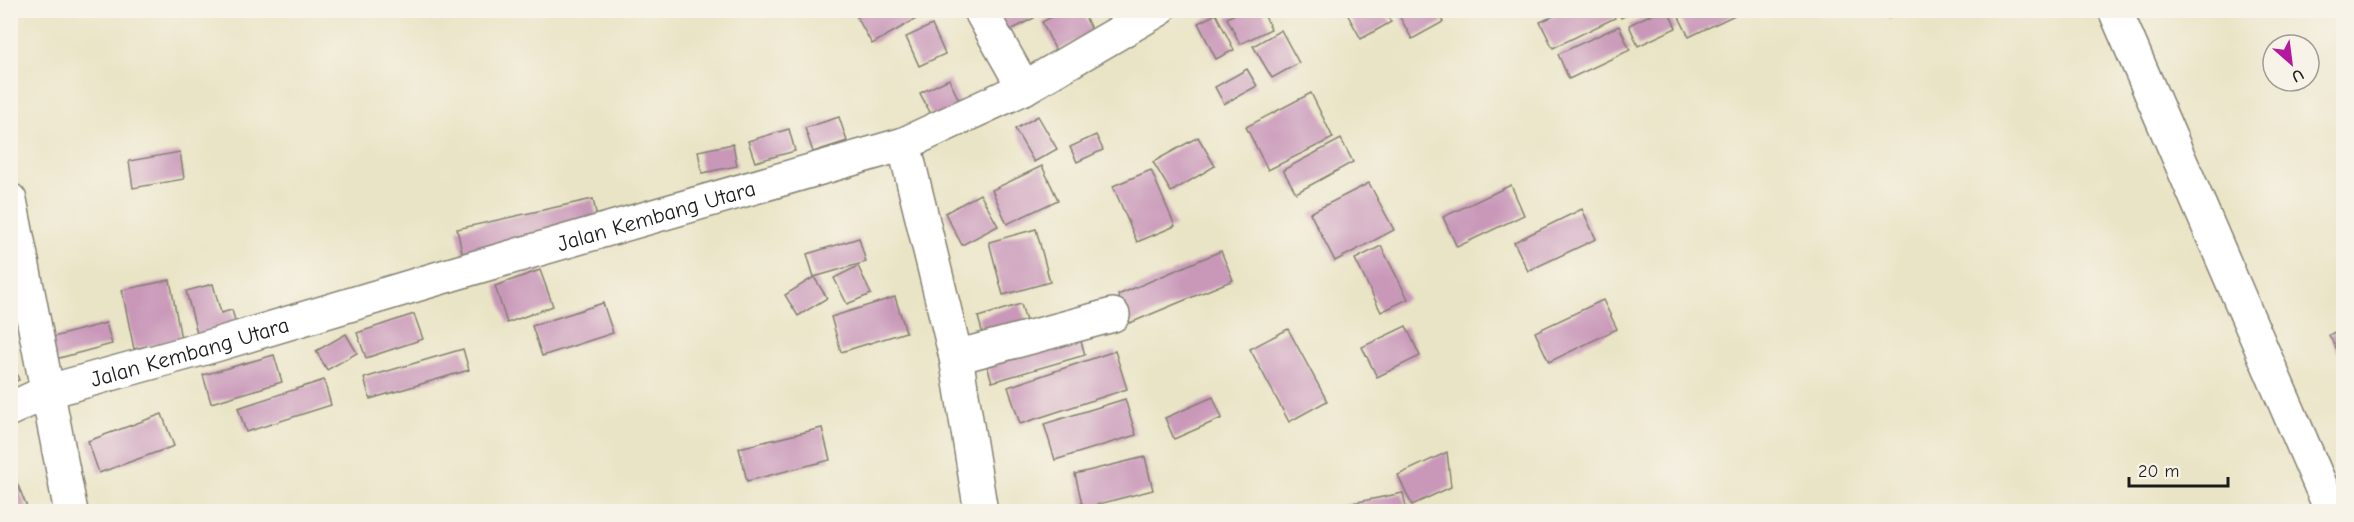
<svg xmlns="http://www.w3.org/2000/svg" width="2354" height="522" viewBox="0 0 2354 522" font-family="'Comic Neue',sans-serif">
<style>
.building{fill:#c998b9}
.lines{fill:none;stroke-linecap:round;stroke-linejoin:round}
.minor-casing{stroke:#838071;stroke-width:36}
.minor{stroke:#fff;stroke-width:33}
.labels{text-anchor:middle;stroke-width:6;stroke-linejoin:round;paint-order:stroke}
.street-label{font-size:22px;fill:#1c1c1c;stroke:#f7f3e8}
</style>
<rect width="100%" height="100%" fill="#f7f3e8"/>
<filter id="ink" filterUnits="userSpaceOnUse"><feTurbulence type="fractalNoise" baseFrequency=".0167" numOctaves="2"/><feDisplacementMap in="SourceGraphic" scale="12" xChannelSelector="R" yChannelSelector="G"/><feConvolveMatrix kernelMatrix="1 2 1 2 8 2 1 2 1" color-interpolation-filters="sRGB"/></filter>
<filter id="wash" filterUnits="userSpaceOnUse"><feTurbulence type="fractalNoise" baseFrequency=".008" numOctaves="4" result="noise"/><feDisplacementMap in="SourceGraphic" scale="24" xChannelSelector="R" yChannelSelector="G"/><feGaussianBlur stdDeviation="1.35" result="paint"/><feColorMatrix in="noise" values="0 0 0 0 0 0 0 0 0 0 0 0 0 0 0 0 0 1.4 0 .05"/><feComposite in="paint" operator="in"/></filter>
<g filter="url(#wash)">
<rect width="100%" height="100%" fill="#eae4c6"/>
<g id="blocks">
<g class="building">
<polygon points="853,10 932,10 872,44"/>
<polygon points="996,10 1030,10 1034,18 1003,34"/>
<polygon points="1065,10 1082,10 1093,33 1056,51 1042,22"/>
<polygon points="1242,10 1262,10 1271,29 1240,44 1227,18"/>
<polygon points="1345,10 1384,10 1391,22 1361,39"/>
<polygon points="1396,10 1437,10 1443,22 1412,39"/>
<polygon points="1554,10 1611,10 1615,18 1553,48 1540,22 1556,15"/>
<polygon points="1618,10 1636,10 1621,18"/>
<polygon points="1660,10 1668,10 1676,28 1638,46 1629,25"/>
<polygon points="1683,10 1735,10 1737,14 1689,37 1677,13"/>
<polygon points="1886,10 1903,10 1889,18"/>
<polygon points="1216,14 1234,50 1216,59 1198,23"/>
<polygon points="932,25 945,54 919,66 906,37"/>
<polygon points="1619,26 1630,50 1569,79 1558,54"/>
<polygon points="1281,30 1299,63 1272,78 1253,46"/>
<polygon points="1247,69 1257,86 1224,104 1215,87"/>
<polygon points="949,79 962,107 934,120 920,93"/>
<polygon points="1311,93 1333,138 1268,170 1246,127"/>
<polygon points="1038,116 1057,149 1034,162 1015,129"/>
<polygon points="839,117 847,141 813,152 805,128"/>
<polygon points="789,129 795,151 755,162 748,141"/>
<polygon points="1096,135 1103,150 1077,162 1070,147"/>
<polygon points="1198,137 1215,166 1171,192 1153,162"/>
<polygon points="1341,139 1353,162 1296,193 1283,170"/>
<polygon points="733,144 737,166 702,173 698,151"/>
<polygon points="180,152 184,179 133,188 129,161"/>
<polygon points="1042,166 1058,200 1007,224 992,190"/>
<polygon points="1151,170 1175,226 1137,242 1113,186"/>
<polygon points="1369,183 1394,230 1335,261 1310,213"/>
<polygon points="1511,185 1524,215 1457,247 1443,217"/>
<polygon points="980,194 998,226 962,245 945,213"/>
<polygon points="593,199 599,227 463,257 457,229"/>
<polygon points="1582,209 1596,239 1528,271 1514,242"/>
<polygon points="1036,229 1050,282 1003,295 989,242"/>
<polygon points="859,238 866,262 814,277 807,254"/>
<polygon points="1381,246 1408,299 1381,312 1355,259"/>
<polygon points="1221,251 1233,280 1130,323 1118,295"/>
<polygon points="858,266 871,294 847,304 834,278"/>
<polygon points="540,270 553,306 507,323 495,286"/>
<polygon points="814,277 827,298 798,316 785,295"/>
<polygon points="170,280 181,339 134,349 122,290"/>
<polygon points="213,284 221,313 232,310 237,327 198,337 186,291"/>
<polygon points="895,297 906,332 841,352 831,317"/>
<polygon points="1603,300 1617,329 1549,362 1535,332"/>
<polygon points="603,303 613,333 542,356 532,326"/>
<polygon points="1021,304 1029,332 986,345 978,317"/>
<polygon points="414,314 423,339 366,358 357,333"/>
<polygon points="106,323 112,344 48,361 42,340"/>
<polygon points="1406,326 1420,356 1377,377 1362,347"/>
<polygon points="2344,327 2344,363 2329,335"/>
<polygon points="1077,328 1085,355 992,382 984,355"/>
<polygon points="1288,329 1327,401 1289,422 1250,349"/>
<polygon points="346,334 357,353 327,370 316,351"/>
<polygon points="463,349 469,370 370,399 364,378"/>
<polygon points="1115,351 1127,389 1020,424 1008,387"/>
<polygon points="274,355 282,382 211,403 203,375"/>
<polygon points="10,356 19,380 10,383"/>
<polygon points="324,380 331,405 246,432 238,408"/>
<polygon points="1213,397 1222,418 1174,439 1165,418"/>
<polygon points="1125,399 1136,435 1055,460 1044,424"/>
<polygon points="162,414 174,446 99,473 88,441"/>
<polygon points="822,428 830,460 747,481 739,448"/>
<polygon points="1447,452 1451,487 1412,505 1398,475"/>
<polygon points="1145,457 1153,490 1083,508 1075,474"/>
<polygon points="11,468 29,512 10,512"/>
<polygon points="1403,493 1407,512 1343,512 1342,505"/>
</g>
</g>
</g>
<g filter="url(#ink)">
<use href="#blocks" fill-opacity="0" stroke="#838071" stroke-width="1.5"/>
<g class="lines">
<defs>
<g id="minor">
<polyline points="2115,10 2332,512"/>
<polyline points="1024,88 1158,10"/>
<polyline points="904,144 1024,88 980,10"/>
<polyline points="10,200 71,512"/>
<polyline points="956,357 1113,315"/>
<path id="s1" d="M10,409L49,391L212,346L456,273L904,144L956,357L981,512"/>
</g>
</defs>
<use href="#minor" class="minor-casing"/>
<use href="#minor" class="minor"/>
</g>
</g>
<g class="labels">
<g class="street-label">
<text dy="8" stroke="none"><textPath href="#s1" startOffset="675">Jalan Kembang Utara</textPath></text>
<text dy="8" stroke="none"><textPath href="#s1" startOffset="189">Jalan Kembang Utara</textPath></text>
</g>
</g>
<rect width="2354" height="522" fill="none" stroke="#f7f3e8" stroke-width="36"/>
<g transform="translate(2291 63) rotate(152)"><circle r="28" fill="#f7f3e8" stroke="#9f9d96" stroke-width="1.5"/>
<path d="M0-4.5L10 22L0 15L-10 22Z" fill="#b5179e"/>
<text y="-9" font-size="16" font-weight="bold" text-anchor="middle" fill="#1c1c1c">U</text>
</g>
<path d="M2129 477v9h99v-9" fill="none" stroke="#1c1c1c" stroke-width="3"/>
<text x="2138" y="477" font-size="18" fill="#1c1c1c" stroke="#f7f3e8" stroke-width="4.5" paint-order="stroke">20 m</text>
</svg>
